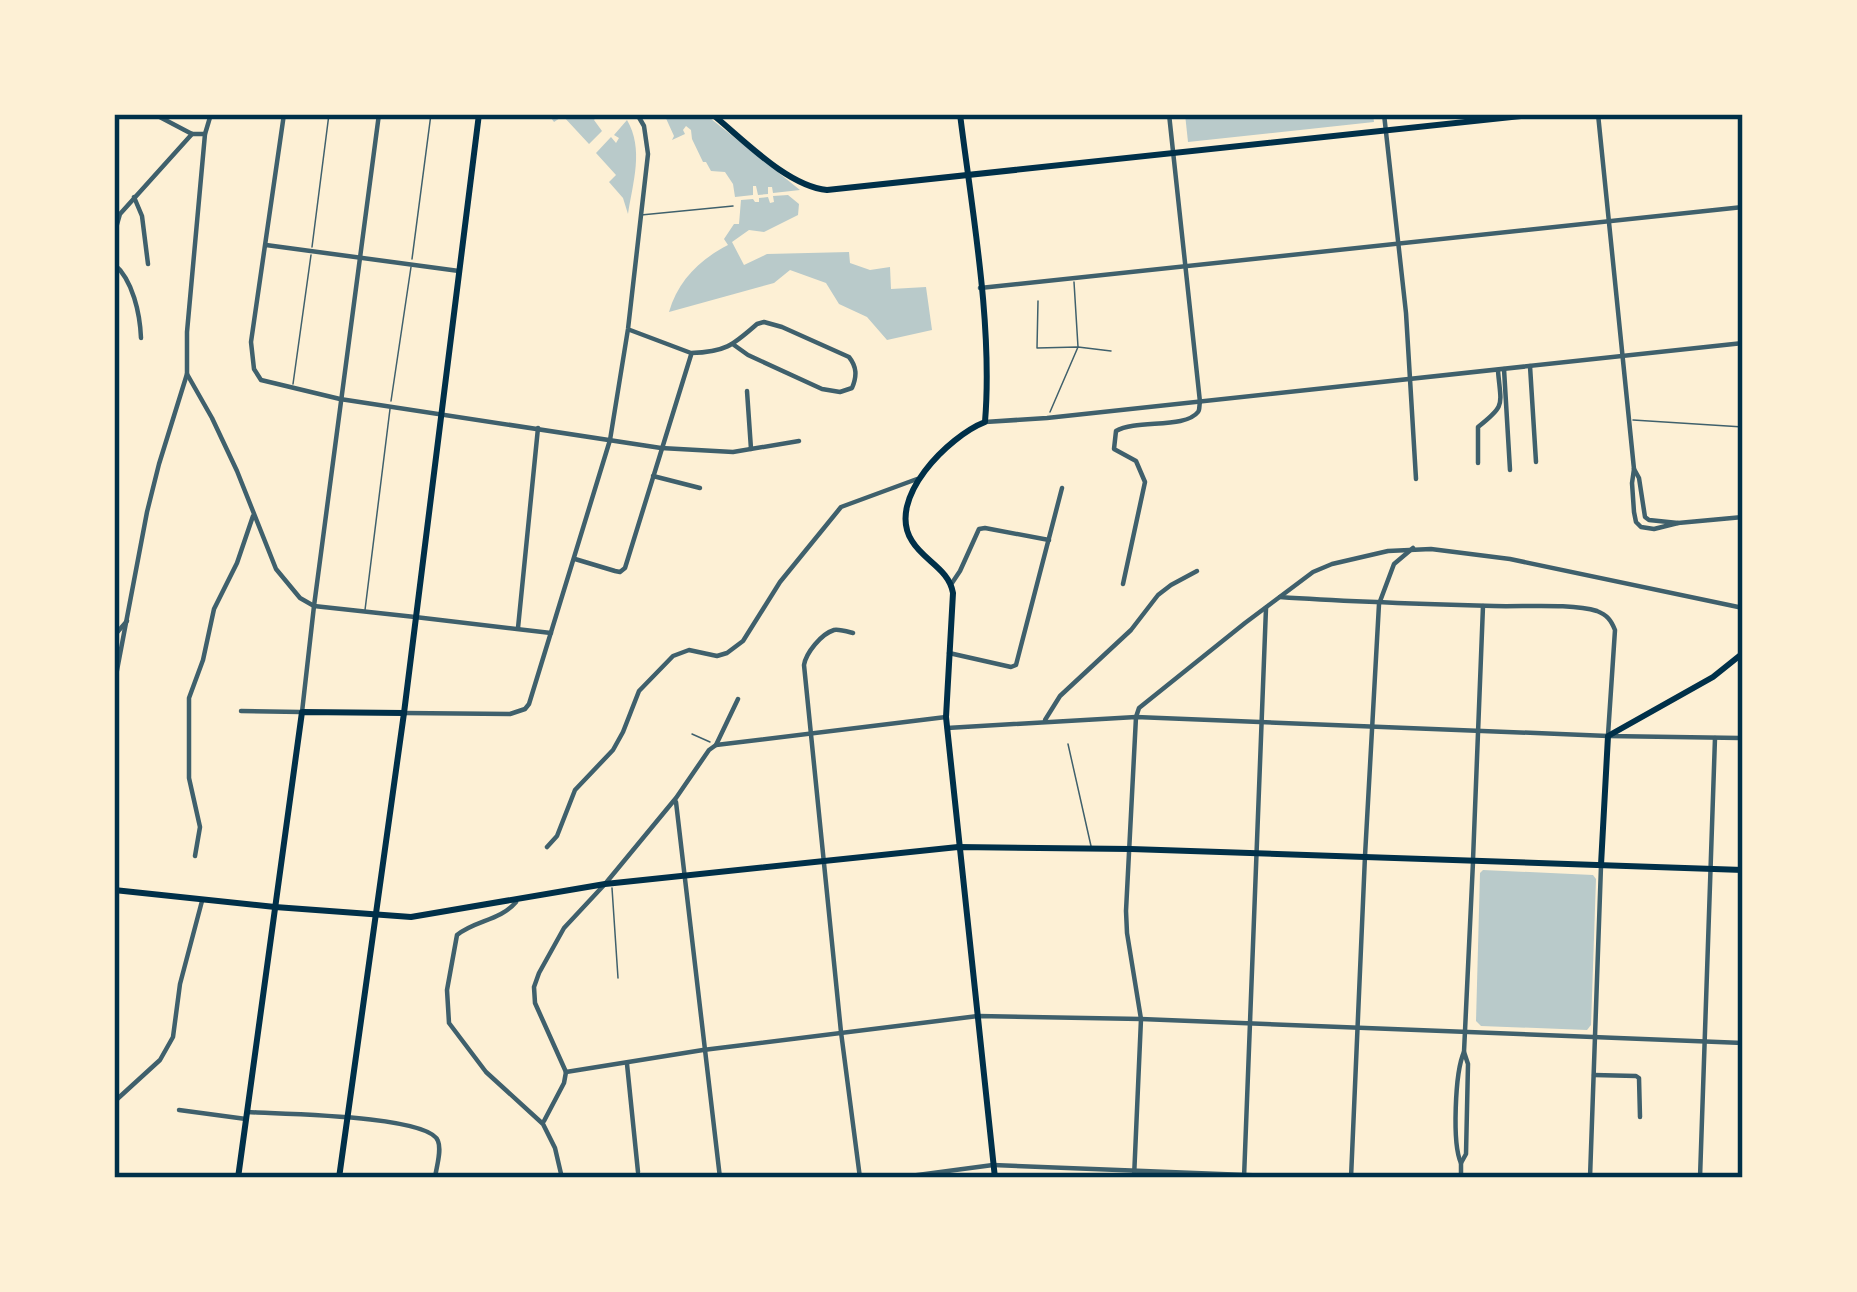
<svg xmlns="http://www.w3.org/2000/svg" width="1857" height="1292" viewBox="0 0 1857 1292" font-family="'Golos Text',sans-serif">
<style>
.green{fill:#b9caca}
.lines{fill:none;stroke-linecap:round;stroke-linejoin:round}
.service{stroke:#3f606c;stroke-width:1.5}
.minor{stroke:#3f606c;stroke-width:4.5}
.tertiary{stroke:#3f606c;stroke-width:4.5}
.secondary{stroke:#003049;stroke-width:6}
.neatline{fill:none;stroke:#003049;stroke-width:4.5}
</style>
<rect width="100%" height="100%" fill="#fdf0d5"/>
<g class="green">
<polygon points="548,114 599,114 594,120 602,131 589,144 563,116 554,122"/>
<polygon points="664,114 705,114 800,190 773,193 772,187 768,187 768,194 758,195 756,186 753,186 753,195 735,197 733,184 725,172 711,171 706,162 703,162 692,139 691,130 686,126 683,130 685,134 672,140 674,136"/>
<polygon points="1185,114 1373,114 1374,122 1188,142"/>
<path d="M627,120C644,149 633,182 628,214L623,198L609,182L616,175L596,153L611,137L616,143L619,138L614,135Z"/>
<path d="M788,195L799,204L798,215L764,232L749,230L732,242L744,265L767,254L849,252L850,263L870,270L890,267L891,289L926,287L932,330L887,340L867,317L839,304L826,283L790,270L774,283L669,312C678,281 699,260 728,245L724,239L734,224H739L741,200L753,199L755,202H759V198L768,197L770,203L774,202L773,196Z"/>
<polygon points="1483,870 1593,875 1596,879 1591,1025 1587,1030 1481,1026 1476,1021 1480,873"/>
</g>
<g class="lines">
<g class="service">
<polyline points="641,215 733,206"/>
<polyline points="312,247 329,114"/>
<polyline points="412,259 431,114"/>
<polyline points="1038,301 1037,348 1078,347 1111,351"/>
<polyline points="293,384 311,255"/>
<polyline points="391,401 411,267"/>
<polyline points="1050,412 1078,347 1074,282"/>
<polyline points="1633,420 1743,427"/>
<polyline points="365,610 390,409"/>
<polyline points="692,734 710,742"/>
<polyline points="1068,744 1091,846"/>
<polyline points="612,888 618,978"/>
</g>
<g class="minor">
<polyline points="154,114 192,134 205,134"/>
<polyline points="284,114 251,342 254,369 261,380 340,399 661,448 733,452 799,441"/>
<polyline points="134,197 142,216 148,264"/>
<polyline points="114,235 120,214 192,134"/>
<polyline points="266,245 459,271"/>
<path d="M114,264C133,280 140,314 141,338"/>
<path d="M630,330L691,353C726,352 733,345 757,324L764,322L782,327L849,357C857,367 857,376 852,388L840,392L822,389L748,355L734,345"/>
<polyline points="1530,366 1536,462"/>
<polyline points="1504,369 1510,470"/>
<polyline points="1410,379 1416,479"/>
<polyline points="747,391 751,449"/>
<path d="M1478,463V427C1506,405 1501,406 1498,371"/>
<polyline points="653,476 700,488"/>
<polyline points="575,559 615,571 620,572 625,568 691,355"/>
<polyline points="952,583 960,571 979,529 985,528 1049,540"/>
<path d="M1123,584L1145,482L1136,461L1114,449L1116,431C1136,419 1185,429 1198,412C1200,410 1199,405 1200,402"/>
<path d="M1280,597C1351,602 1422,604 1494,606C1522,607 1572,603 1597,611C1607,615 1611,620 1615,630L1608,735"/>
<polyline points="314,606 379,114"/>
<polyline points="415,617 551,633"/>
<polyline points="518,628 538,428"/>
<path d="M853,633C849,632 839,629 834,630C821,634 806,653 804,665L841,1032L860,1178"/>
<polyline points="114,636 127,621"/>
<polyline points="949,653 1011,667 1016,665 1062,488"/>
<polyline points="114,686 147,512 159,464 187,374"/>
<polyline points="241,711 301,712"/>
<polyline points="404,713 510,714 525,709 529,704 610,440 628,329 648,154 644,126 637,114"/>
<polyline points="1045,720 1060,696 1131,630 1158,595 1171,585 1197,571"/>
<polyline points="947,728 1136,717 1608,736 1740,738"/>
<polyline points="716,745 946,717"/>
<polyline points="676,802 720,1178"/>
<polyline points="547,847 557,836 575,790 613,750 623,732 639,691 673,656 689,650 717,656 727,653 743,641 780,582 841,507 917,479"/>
<polyline points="195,856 200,827 189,778 189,698 203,660 214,609 237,563 253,516"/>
<polyline points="1473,860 1483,606"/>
<path d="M516,902C500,921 475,920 457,935L447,990L449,1023L486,1072L543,1124L555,1148L562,1178"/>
<polyline points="627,1064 638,1172"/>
<polyline points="566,1072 703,1050 978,1016 1141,1019 1743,1043"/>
<polyline points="566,1072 535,1003 534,987 539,973 564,928 605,884 676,798 709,750 716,745 738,699"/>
<polyline points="1594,1075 1636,1076 1639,1078 1640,1117"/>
<polyline points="179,1110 246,1119"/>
<path d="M248,1112C278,1114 429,1115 438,1141C442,1151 436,1168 435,1178"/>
<polyline points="544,1121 564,1083 566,1072"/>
<polyline points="895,1178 993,1165"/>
<polyline points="1244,1178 1266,608"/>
<polyline points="1351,1178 1365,856"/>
<polyline points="1590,1178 1601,866"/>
<polyline points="1700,1178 1715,738"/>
</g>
<g class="tertiary">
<polyline points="211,114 205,134 187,332 187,374 212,418 237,471 276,569 300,598 314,606 415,617"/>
<polyline points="1169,114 1200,402"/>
<polyline points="1384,114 1406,313 1410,379"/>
<polyline points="1598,114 1634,469 1632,483 1634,512 1636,522 1641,527 1654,529 1678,523 1743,517"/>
<polyline points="980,288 1743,207"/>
<polyline points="985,422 1047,418 1743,343"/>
<polyline points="1634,469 1639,478 1645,517 1649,520 1678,523"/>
<polyline points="302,712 314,606"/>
<polyline points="1365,856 1379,604 1394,564 1413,548"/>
<polyline points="114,1102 160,1060 173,1037 180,984 202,901"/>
<path d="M1461,1163C1452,1144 1455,1072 1464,1052"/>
<polyline points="993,1165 1321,1178"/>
<polyline points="1134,1178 1141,1019 1127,933 1126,911 1136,717 1139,708 1245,623 1313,572 1332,564 1388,551 1431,549 1510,559 1743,608"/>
<polyline points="1461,1178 1461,1163 1466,1154 1468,1064 1464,1052 1473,862"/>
</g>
<g class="secondary">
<path d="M712,114C743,139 787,186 827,190L1540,114"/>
<path d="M960,114C972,211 993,325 985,422C949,436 885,499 912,541C924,561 949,569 953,593L946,717L995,1178"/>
<polyline points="1601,865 1608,736 1713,677 1743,653"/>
<polyline points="114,890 275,907 411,917 605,884 958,847 1131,849 1743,870"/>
<polyline points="238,1178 302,712 404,713"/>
<polyline points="339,1178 404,713 479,114"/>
</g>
</g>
<rect width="1857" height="1292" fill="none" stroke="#fdf0d5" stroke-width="234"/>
<rect x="117" y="117" width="1623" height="1058" class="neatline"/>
</svg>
